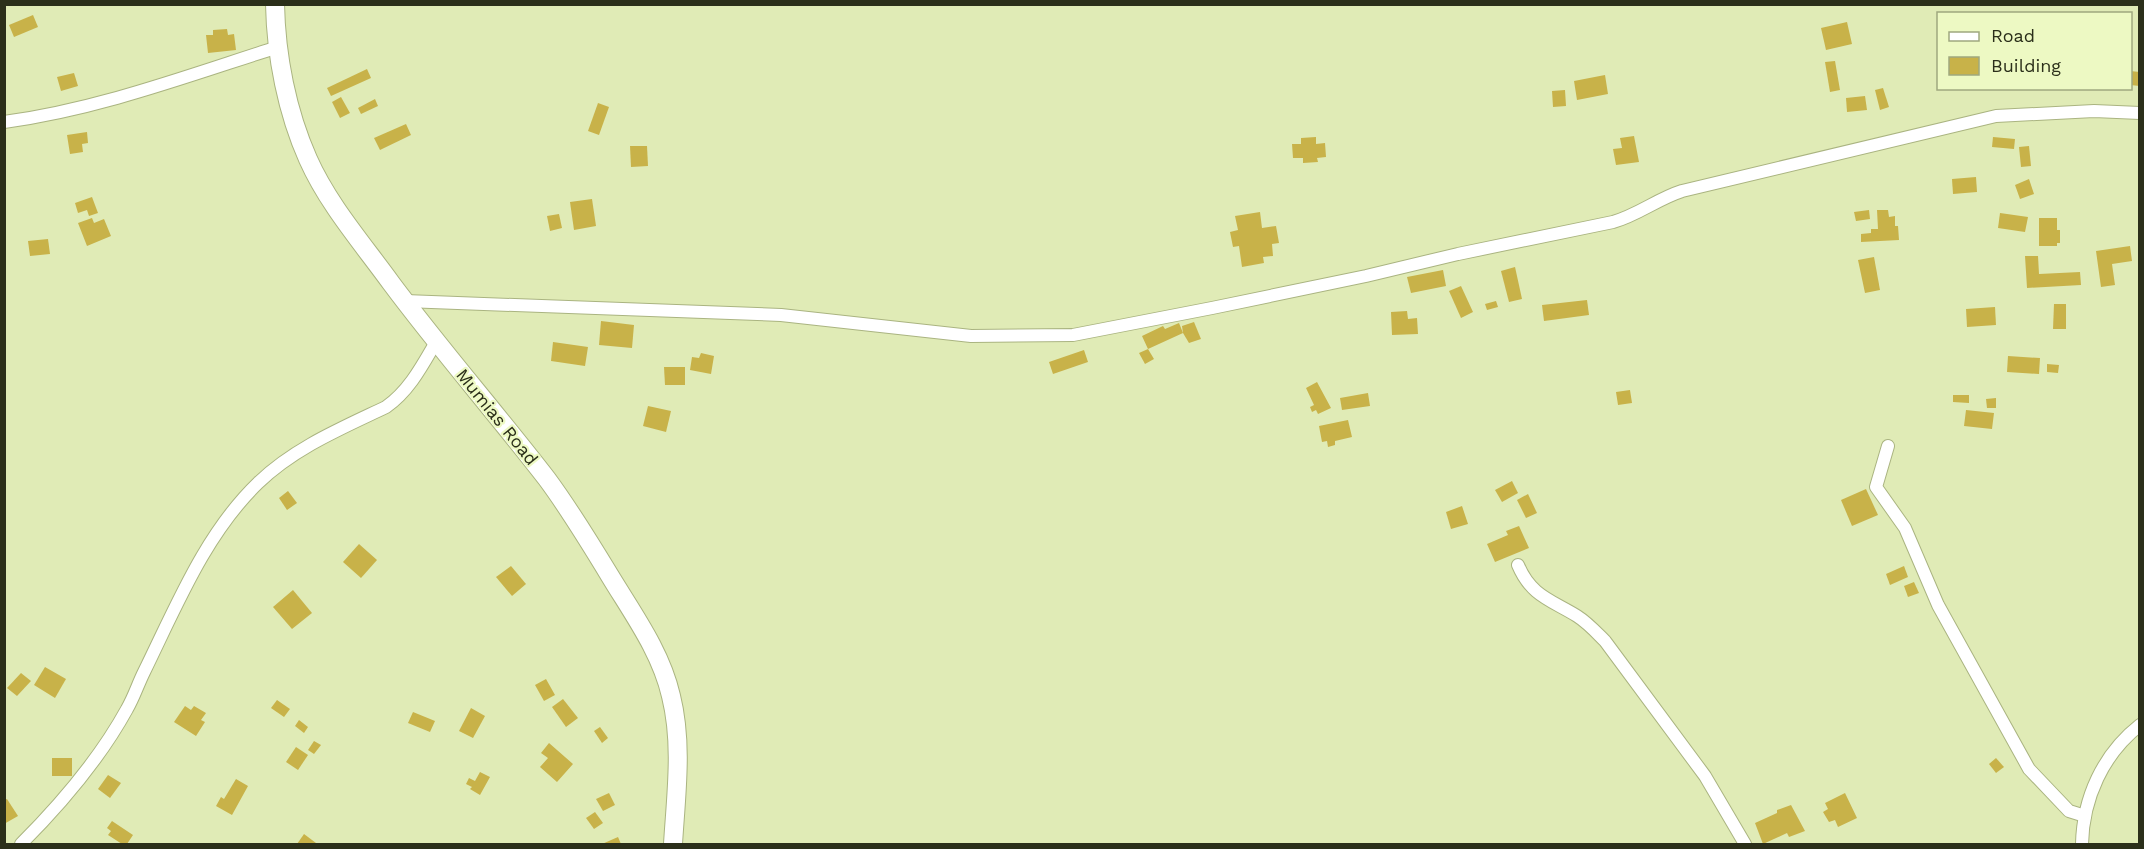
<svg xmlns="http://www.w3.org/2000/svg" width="2144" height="849" viewBox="0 0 2144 849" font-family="'Work Sans',sans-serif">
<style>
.building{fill:#c8b249}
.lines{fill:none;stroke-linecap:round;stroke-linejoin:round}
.street-casing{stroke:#aab481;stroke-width:14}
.secondary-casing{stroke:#aab481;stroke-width:20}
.street{stroke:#fff;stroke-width:12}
.secondary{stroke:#fff;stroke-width:18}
.labels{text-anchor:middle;stroke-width:4.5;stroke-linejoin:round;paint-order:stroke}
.street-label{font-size:18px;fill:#2b2f1a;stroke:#edf9c3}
</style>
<rect width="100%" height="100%" fill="#e0ebb6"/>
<g class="building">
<polygon points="33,15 38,27 14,37 9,25"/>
<polygon points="1847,22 1852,44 1826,50 1821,28"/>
<polygon points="227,29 228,35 234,34 236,50 208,53 206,35 213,35 213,30"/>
<polygon points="1835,61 1840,90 1830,92 1825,62"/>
<polygon points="367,69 371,78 331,96 327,88"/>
<polygon points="2130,71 2140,72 2140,86 2130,85"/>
<polygon points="74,73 78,86 61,91 57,77"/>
<polygon points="1605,75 1608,94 1577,100 1574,81"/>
<polygon points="1883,88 1889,107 1880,110 1875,90"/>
<polygon points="1565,90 1566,106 1553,107 1552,91"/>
<polygon points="1865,96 1867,110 1847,112 1846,98"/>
<polygon points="341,97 350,113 340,118 332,102"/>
<polygon points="375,99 378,106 361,114 358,108"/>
<polygon points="598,103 609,107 599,135 588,131"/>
<polygon points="406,124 411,135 380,150 374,138"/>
<polygon points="87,132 88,143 82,144 83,152 70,154 67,135"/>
<polygon points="1634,136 1639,162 1616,165 1613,149 1622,148 1620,138"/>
<polygon points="1316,137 1316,144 1325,143 1326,157 1317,158 1318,162 1303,163 1303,158 1293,158 1292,144 1301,144 1301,138"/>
<polygon points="1993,137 2015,139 2014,149 1992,147"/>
<polygon points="630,146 647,146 648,166 631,167"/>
<polygon points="2029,146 2031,166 2021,167 2019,147"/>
<polygon points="1976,177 1977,192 1953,194 1952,179"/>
<polygon points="2029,179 2034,194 2020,199 2015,185"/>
<polygon points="92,197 98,213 89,216 87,210 78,213 75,203"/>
<polygon points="592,199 596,226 574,230 570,202"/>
<polygon points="1869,210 1870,219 1856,221 1854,212"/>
<polygon points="1877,210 1888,210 1889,217 1895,216 1895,226 1898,226 1899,240 1861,242 1861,234 1871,233 1871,229 1878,229"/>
<polygon points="1260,212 1262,228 1276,226 1279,243 1272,244 1273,256 1263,257 1264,263 1242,267 1239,246 1233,247 1230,232 1238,230 1235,216"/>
<polygon points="2000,213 2028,217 2025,232 1998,228"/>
<polygon points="559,214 562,228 550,231 547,216"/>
<polygon points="92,218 94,223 104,219 111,236 87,246 78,223"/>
<polygon points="2039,218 2057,218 2057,230 2060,230 2060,243 2057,243 2057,246 2039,246"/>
<polygon points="48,239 50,254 30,256 28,241"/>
<polygon points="2130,246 2132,261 2112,264 2115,285 2101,287 2096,251"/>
<polygon points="2025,256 2038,256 2039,274 2080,272 2081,285 2027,288"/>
<polygon points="1874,257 1880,290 1865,293 1858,260"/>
<polygon points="1515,267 1522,299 1509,302 1501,271"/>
<polygon points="1443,270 1446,286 1411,293 1407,277"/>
<polygon points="1461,286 1473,312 1461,318 1449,291"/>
<polygon points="1587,300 1589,315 1544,321 1542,305"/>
<polygon points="1496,301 1498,307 1487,310 1485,304"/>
<polygon points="2054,304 2066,304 2066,329 2053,329"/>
<polygon points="1995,307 1996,325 1967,327 1966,309"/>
<polygon points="1407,311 1408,319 1417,318 1418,334 1392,335 1391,312"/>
<polygon points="601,321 634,325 632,348 599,345"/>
<polygon points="1194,322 1201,339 1189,343 1183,333 1182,326"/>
<polygon points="1179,323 1183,333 1148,349 1142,336 1163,326 1165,329"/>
<polygon points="553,342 588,347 585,366 551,361"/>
<polygon points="1148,349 1154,359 1145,364 1139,353"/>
<polygon points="1084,350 1088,362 1053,374 1049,362"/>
<polygon points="701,353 714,356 711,374 690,370 692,357 699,358"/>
<polygon points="2008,356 2040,358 2039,374 2007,372"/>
<polygon points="2047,364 2059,365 2058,373 2047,372"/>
<polygon points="664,367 685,367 685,385 665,385"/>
<polygon points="1317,382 1331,408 1318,414 1316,410 1312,412 1310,407 1314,405 1306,388"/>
<polygon points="1630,390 1632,403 1618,405 1616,392"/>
<polygon points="1368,393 1370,406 1342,410 1340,398"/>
<polygon points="1953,395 1969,395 1969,403 1953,402"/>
<polygon points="1996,398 1996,408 1987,408 1986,399"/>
<polygon points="648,406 671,411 666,432 643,426"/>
<polygon points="1966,410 1994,413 1992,429 1964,426"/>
<polygon points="1348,420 1352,437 1335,441 1335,445 1328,447 1327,441 1322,442 1319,426"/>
<polygon points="1512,481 1518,493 1502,502 1495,490"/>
<polygon points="1866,489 1878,515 1852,526 1841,500"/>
<polygon points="288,491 297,503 287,510 279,498"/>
<polygon points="1528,494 1537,513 1526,518 1517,500"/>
<polygon points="1462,506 1468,524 1451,529 1446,512"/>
<polygon points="1519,526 1529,548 1495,562 1487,544 1508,535 1506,531"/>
<polygon points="359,544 377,560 361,578 343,562"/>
<polygon points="511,566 526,584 512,596 496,577"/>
<polygon points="1904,566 1908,577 1890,585 1886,574"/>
<polygon points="1914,582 1919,593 1908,597 1904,586"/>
<polygon points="293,590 312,613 292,629 273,607"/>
<polygon points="45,667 66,679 55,698 34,685"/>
<polygon points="21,673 31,681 17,696 7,688"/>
<polygon points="546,679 555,695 544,701 535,685"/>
<polygon points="563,699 578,718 566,727 552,707"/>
<polygon points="277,700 290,709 284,717 271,708"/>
<polygon points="185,706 191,710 194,706 206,713 201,720 205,722 196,736 174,722"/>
<polygon points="471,708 485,716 473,738 459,731"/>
<polygon points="413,712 435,721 430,732 408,723"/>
<polygon points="299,720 308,727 304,733 295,726"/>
<polygon points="600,727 608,738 602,743 594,731"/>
<polygon points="314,741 321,745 314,754 308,750"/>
<polygon points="549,743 573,764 557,782 540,767 548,758 541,753"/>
<polygon points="296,747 308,755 298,770 286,762"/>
<rect x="52" y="758" width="20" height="18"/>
<polygon points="1996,758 2004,767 1996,773 1989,764"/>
<polygon points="480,772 490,777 480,795 470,789 472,787 466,784 469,778 475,781"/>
<polygon points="108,775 121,783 110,798 98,789"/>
<polygon points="236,779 248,786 232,815 216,806 221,797 224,799"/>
<polygon points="609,793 615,805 603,811 596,799"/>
<polygon points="1845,793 1857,818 1838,827 1835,820 1829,822 1823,812 1828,809 1825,803"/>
<polygon points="7,799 18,816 4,824 4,800"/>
<polygon points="1791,805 1805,831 1789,837 1787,833 1763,844 1755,823 1777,813 1777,810"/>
<polygon points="595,812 603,823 594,829 586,818"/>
<polygon points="112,821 133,835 127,844 122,844 108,835 111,831 107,828"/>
<polygon points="304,834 316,843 315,844 297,844"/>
<polygon points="618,837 621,844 602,844"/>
</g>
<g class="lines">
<defs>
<g id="street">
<path d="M4,122C99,109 187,76 278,47"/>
<path d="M405,301L781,315L971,336L1073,335L1212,308L1366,276L1458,254L1613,222C1638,215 1657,199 1682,191L1996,116L2094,111L2140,113"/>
<polyline points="1888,446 1876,487 1905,528 1938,605 2029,769 2069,811 2085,816"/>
<path d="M1518,565C1531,596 1551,600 1577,616C1588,623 1596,632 1605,641L1705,776L1745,844"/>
<path d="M21,844C62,803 99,760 127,709C134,697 138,684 144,672C176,607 205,534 258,483C294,448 342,428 386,407C409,391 422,366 436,342"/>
<path d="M2082,844C2083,798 2103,754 2140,725"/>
</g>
<path id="secondary" d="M275,4C276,56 287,112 308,159C328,204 362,243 391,283C441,350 496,413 547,479C570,510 590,543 610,576C633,614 661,652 671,696C683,744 676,795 673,844"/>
</defs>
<use href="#street" class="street-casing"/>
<use href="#secondary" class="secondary-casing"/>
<use href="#street" class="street"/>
<use href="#secondary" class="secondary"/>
</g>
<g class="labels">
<g class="street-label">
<text transform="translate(497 417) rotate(51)" y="6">Mumias Road</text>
</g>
</g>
<rect width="2144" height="849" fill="none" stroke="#2b2f1a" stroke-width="12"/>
<rect x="1937" y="12" width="195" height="78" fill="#edf9c3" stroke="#9fa87f" stroke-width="1.5"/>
<rect x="1949" y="32" width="30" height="9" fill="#ffffff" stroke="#9fa87f" stroke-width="1.5"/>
<text x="1991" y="42" font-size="18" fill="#2b2f1a">Road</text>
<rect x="1949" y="57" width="30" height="18" fill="#c8b249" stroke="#9fa87f" stroke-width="1.5"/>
<text x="1991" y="72" font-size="18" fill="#2b2f1a">Building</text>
</svg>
